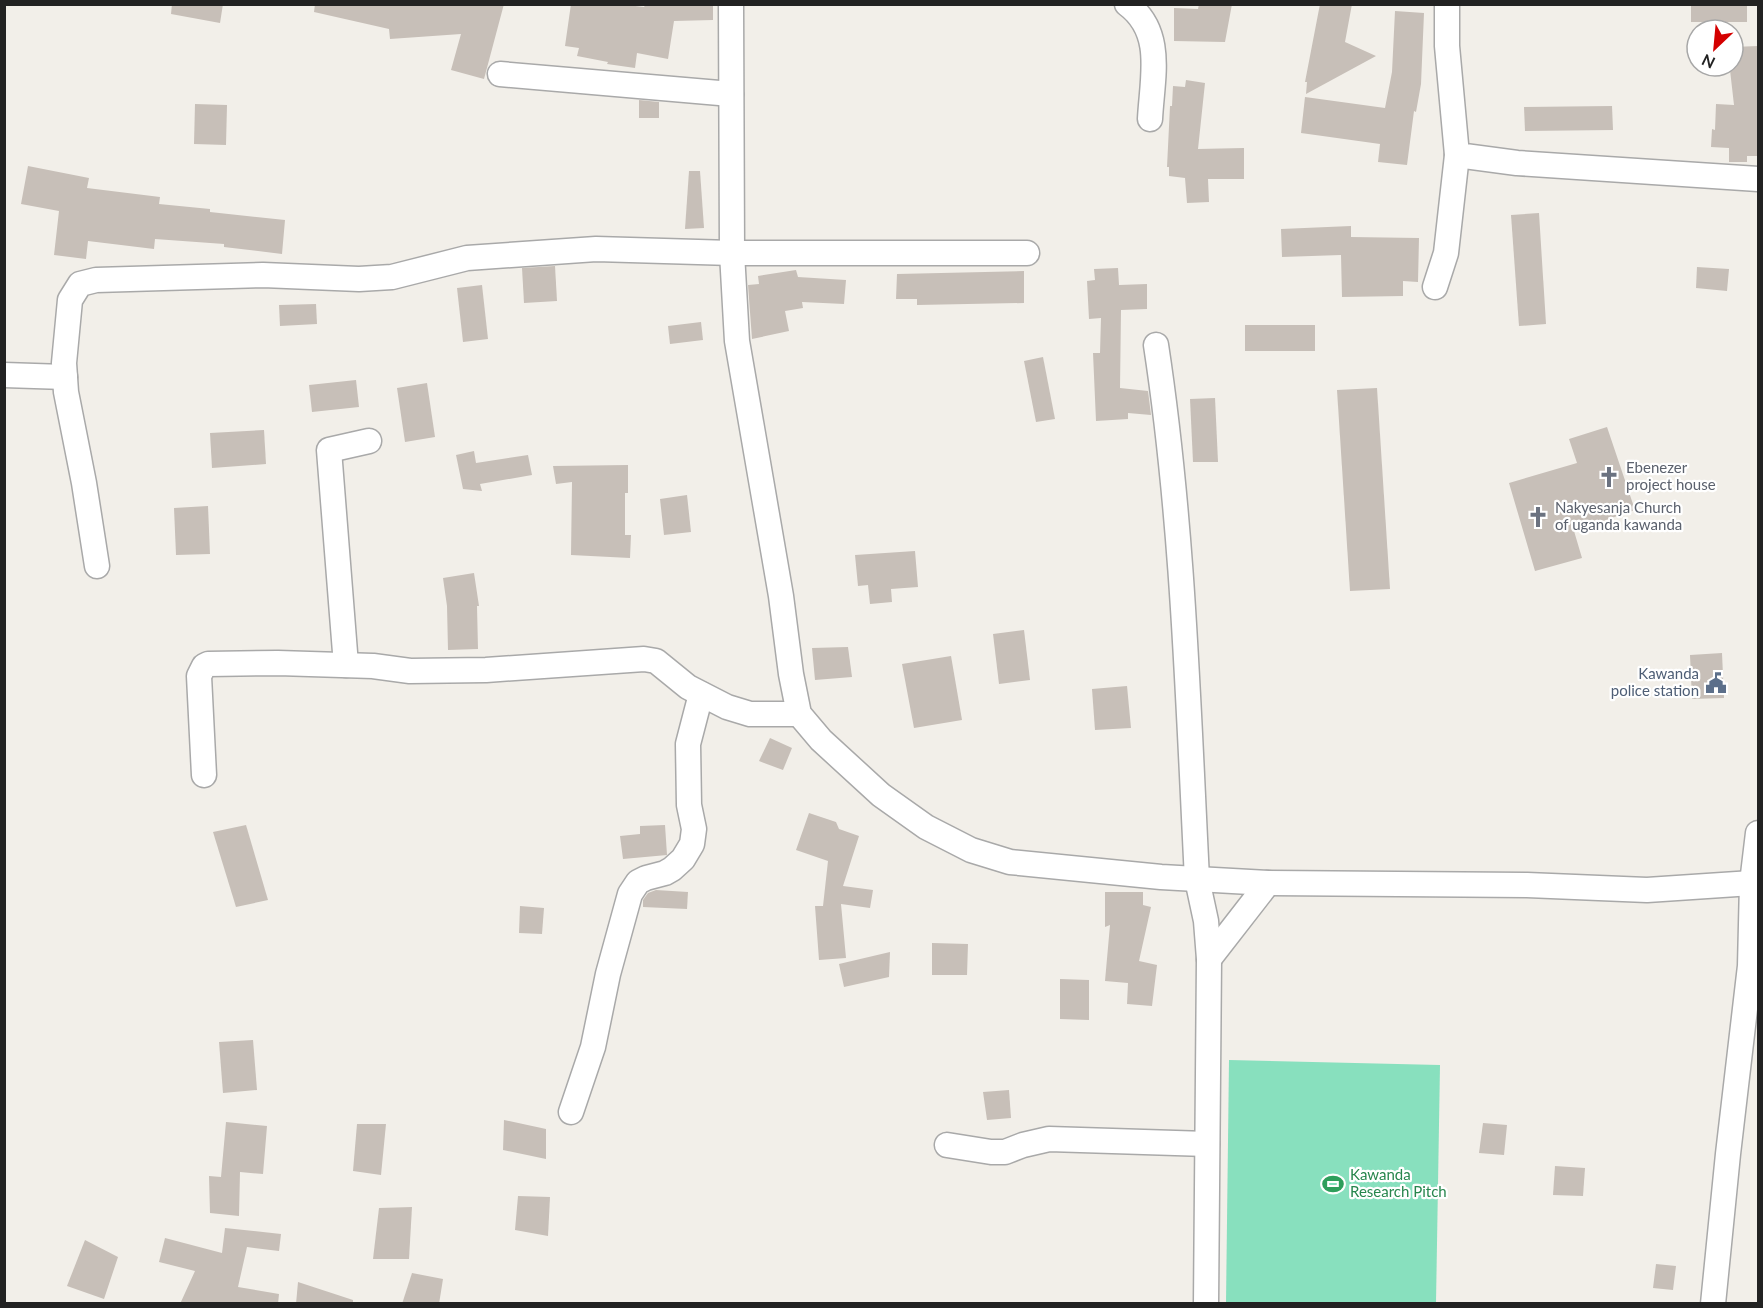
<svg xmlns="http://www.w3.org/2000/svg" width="1763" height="1308" viewBox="0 0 1763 1308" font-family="Lato,sans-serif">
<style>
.pitch{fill:#88e0be}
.building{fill:#c7bfb8}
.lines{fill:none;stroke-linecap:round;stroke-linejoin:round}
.minor-casing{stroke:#a9a9a9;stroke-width:27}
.minor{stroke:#fff;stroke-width:24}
.labels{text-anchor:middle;stroke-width:4.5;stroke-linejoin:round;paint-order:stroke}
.worship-label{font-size:15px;fill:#5b616d;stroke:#fff;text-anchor:start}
.service-label{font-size:15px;fill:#4e5e75;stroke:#fff;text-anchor:end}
.leisure-label{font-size:15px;fill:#27864d;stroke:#fff;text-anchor:start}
</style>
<rect width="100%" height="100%" fill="#f2efe9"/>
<polygon class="pitch" points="1229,1060 1440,1065 1436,1303 1226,1303"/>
<g class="building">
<polygon points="172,4 223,4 220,23 171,14"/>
<polygon points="315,4 504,4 484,79 451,70 461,34 390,39 389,29 314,12"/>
<polygon points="571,4 618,4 644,7 646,4 713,4 713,20 674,21 668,59 637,53 635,68 607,64 608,62 577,56 579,48 565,46"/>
<polygon points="1199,4 1232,4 1225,42 1174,41 1174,8 1198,9"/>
<polygon points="1320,4 1352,4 1345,42 1376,56 1306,94 1307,82 1305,82"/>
<rect x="1691" y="4" width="56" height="18"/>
<polygon points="1395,11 1424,13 1421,84 1416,112 1414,111 1407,165 1378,162 1380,144 1301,133 1305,97 1385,108 1392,72"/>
<polygon points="1758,46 1758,156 1747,156 1747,162 1729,162 1729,148 1711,147 1712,129 1715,130 1716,104 1734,105 1730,70 1733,69 1733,47"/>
<polygon points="1186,80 1205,83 1198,149 1244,148 1244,179 1208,179 1209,202 1187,203 1185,178 1169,176 1169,167 1167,167 1170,106 1172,106 1173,86 1185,87"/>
<polygon points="639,100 659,102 659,118 639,118"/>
<polygon points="195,104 227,105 226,145 194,144"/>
<polygon points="1612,106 1613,130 1525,131 1524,107"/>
<polygon points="28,166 89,178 87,188 160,197 159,204 210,209 210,212 285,220 282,254 224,247 224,244 155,239 154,249 88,241 86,259 54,255 59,211 21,204"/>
<polygon points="689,171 700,171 704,228 685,229"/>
<polygon points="1539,213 1546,324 1519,326 1511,215"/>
<polygon points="1351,226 1351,237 1419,238 1418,282 1403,281 1403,296 1342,297 1341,255 1282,257 1281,229"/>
<polygon points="555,266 557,301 524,303 522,268"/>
<polygon points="1697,267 1729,269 1727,291 1696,288"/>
<polygon points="1118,268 1119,285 1147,284 1147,309 1121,310 1120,388 1148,391 1151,415 1128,413 1128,419 1096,421 1093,353 1100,353 1101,318 1089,319 1087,281 1095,280 1094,269"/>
<polygon points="796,270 798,277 846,280 844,304 802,302 803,308 785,311 789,331 752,339 748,285 759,284 758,276"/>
<polygon points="1024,271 1024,303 917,305 917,299 896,299 897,274"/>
<polygon points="482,285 488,339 463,342 457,288"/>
<polygon points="316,304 317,324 280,326 279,305"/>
<polygon points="701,322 703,340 670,344 668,326"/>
<rect x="1245" y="325" width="70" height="26"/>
<polygon points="1043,357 1055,419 1036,422 1024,361"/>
<polygon points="356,380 359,407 312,412 309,385"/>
<polygon points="427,383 435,437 405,442 397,388"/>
<polygon points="1377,388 1390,589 1350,591 1337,390"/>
<polygon points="1215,398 1218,462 1193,462 1190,399"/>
<polygon points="1607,427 1635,510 1574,531 1582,558 1535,571 1509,483 1577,463 1569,439"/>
<polygon points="264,430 266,464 212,468 210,433"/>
<polygon points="474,451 476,463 528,455 532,475 480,484 482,491 463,489 456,455"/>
<polygon points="628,465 628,493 625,493 625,535 631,535 630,558 571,555 572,482 556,484 553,466"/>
<polygon points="687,495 691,532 664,535 660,499"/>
<polygon points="208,506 210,554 176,555 174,508"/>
<polygon points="915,551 918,587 891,589 892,602 870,604 868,585 858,586 855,555"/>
<polygon points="474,573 479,606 477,606 478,649 448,650 447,606 443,578"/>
<polygon points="1024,630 1030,680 999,684 993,634"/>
<polygon points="848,647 852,677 815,680 812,648"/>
<polygon points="1722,653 1724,698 1692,699 1690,655"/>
<polygon points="951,656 962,720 914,728 902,664"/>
<polygon points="1127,686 1131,728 1095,730 1092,689"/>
<polygon points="770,738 792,748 783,770 759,761"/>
<polygon points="809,813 836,822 839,829 859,836 843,886 873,890 870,908 841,904 846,958 819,960 815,906 823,906 828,861 796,850"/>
<polygon points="246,825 268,900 236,907 213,832"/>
<polygon points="665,825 667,855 623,859 620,836 640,834 640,826"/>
<polygon points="656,890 688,892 687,909 643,907 643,900 648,893"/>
<polygon points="1105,892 1143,892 1143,905 1151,907 1139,961 1157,965 1152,1006 1127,1004 1128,983 1105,981 1110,925 1105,927"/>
<polygon points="520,906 544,908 542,934 519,933"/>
<polygon points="932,943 968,944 967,975 932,975"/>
<polygon points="890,952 889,977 844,987 839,964"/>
<polygon points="1060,979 1089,980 1089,1020 1060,1019"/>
<polygon points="253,1040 257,1090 223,1093 219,1042"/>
<polygon points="1009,1090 1011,1118 987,1120 983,1092"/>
<polygon points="504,1120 546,1129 546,1159 503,1150"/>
<polygon points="226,1122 267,1126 263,1174 240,1172 239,1216 210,1213 209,1176 221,1177"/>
<polygon points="1483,1123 1507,1125 1504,1155 1479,1153"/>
<polygon points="357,1124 386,1124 381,1175 353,1171"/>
<polygon points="1555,1166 1585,1168 1583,1196 1553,1195"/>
<polygon points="518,1196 550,1197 548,1236 515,1230"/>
<polygon points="412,1207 409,1259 373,1259 379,1208"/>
<polygon points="225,1228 281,1234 279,1251 247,1247 238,1287 279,1294 278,1304 180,1304 195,1271 159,1262 165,1238 222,1253"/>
<polygon points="85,1240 118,1257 104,1299 67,1286"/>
<polygon points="1656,1264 1676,1266 1673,1290 1653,1288"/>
<polygon points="412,1273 443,1279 439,1304 402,1304"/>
<polygon points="298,1282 353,1300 353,1304 296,1304"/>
</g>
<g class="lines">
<defs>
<g id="minor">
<polyline points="731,4 732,253 737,341 781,596 791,674 799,714 821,740 881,795 926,827 971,850 1010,862 1161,877 1268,883 1527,885 1647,890 1752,883"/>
<path d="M1127,4C1165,32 1152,78 1150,119"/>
<polyline points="1447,4 1447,46 1457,155 1517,163 1758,179"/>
<polyline points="500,74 731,94"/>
<polyline points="1435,287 1446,253 1457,155"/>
<path d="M1156,345C1183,522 1188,701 1197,879L1206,921L1209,959L1206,1304"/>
<polyline points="4,375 65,377"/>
<polyline points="97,566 84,483 66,392 64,363 70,300 80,284 96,280 263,275 359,279 392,277 467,258 596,249 732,253 1027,253"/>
<polyline points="346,665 329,450 369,441"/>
<polyline points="204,775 199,676 204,666 208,664 278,663 373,666 410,671 486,670 644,659 656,661 688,687 727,707 750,714 799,714"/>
<polyline points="1209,959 1268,883"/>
<polyline points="571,1112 593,1047 608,974 630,894 638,882 646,878 665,873 672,869 683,859 692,844 694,829 689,805 688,744 701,694"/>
<polyline points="947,1145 991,1152 1005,1152 1023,1145 1049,1139 1207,1144"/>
<polyline points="1713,1304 1728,1154 1750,966 1752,883 1758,833"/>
</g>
</defs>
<use href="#minor" class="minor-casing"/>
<use href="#minor" class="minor"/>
</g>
<defs>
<symbol id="church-bare" viewBox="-9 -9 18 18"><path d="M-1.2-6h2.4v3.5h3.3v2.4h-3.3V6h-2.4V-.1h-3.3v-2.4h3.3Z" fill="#6b7280" stroke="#fff" stroke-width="2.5" paint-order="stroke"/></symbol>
<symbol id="civic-bare" viewBox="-9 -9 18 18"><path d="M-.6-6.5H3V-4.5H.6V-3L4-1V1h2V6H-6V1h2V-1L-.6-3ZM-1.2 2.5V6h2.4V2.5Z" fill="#5c6f8a" stroke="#fff" stroke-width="2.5" paint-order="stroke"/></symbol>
<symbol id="stadium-bare" viewBox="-9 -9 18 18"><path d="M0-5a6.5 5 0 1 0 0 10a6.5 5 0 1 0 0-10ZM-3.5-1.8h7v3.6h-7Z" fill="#2e9e5b" stroke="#fff" stroke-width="2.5" paint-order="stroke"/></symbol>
</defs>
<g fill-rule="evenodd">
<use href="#church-bare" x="1594" y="462" width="30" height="30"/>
<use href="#church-bare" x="1523" y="502" width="30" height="30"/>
<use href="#civic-bare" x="1701" y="668" width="30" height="30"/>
<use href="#stadium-bare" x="1318" y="1169" width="30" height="30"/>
</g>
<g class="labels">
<g class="worship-label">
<text x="1626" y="473">Ebenezer<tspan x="1626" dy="17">project house</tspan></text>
<text x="1555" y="513">Nakyesanja Church<tspan x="1555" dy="17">of uganda kawanda</tspan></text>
</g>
<g class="service-label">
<text x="1699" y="679">Kawanda<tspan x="1699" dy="17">police station</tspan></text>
</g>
<g class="leisure-label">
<text x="1350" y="1180">Kawanda<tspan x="1350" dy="17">Research Pitch</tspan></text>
</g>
</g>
<rect width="1763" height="1308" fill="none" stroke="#222222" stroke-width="12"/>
<g transform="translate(1715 48) rotate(206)"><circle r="28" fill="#ffffff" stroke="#a7a7a7" stroke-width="1.5"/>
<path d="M0-4.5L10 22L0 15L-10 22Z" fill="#d40000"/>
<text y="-9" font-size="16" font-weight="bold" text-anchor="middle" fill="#222222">N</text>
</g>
</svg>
